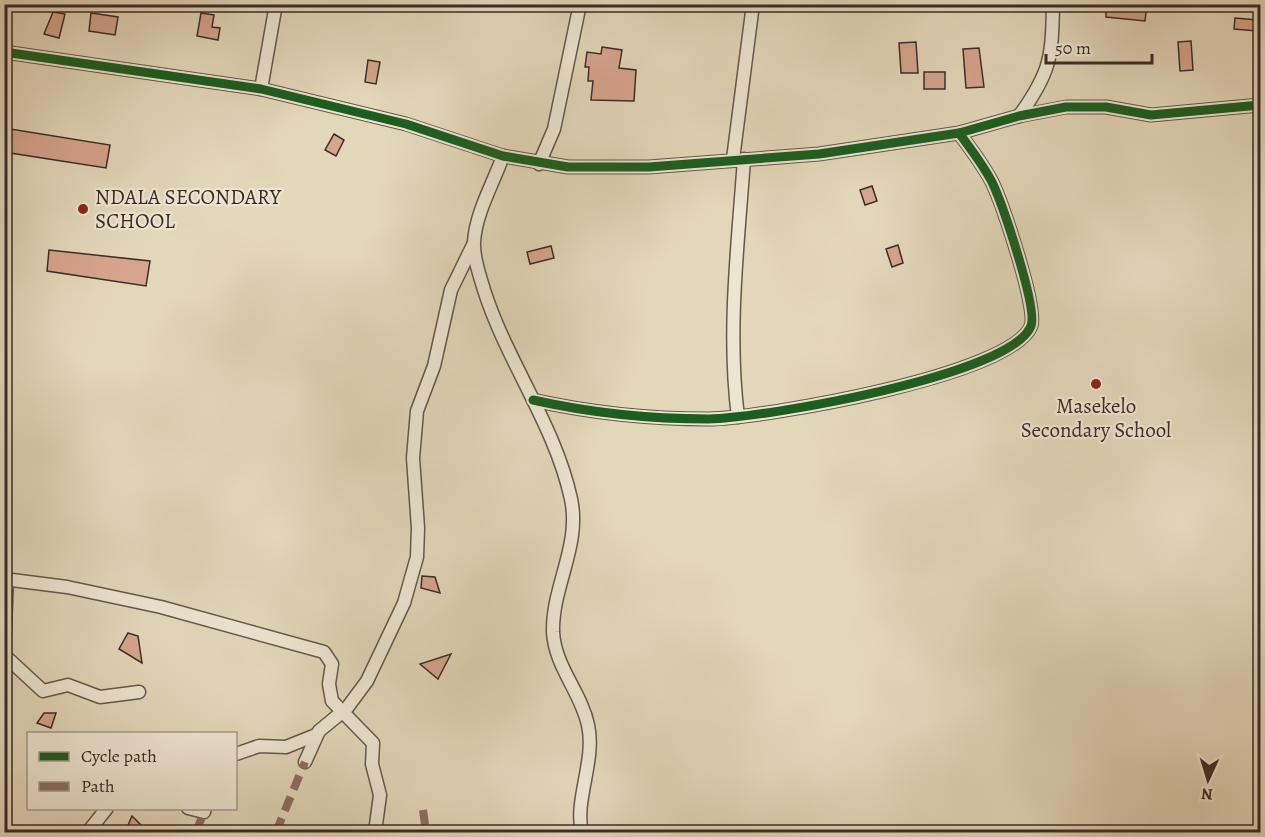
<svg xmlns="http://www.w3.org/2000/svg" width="1265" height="837" viewBox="0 0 1265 837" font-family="Alegreya,serif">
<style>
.building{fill:#d7a48d;stroke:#3a2d28;stroke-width:1.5}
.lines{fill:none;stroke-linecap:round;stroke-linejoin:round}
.minor-casing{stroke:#64584c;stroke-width:15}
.minor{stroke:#ede5d2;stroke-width:12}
.quiet{stroke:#8d6e63;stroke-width:8;stroke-dasharray:15 8;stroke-linecap:butt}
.cycleway-casing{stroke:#ede5d2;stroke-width:13}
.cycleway{stroke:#1b5e20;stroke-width:9}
.poi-dot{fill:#8f2418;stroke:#ede5d2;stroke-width:2}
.labels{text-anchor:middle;stroke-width:4.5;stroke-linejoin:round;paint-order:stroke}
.poi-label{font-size:21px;fill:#3a2d28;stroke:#ede5d2;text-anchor:start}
</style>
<rect width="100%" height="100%" fill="#e3d7ba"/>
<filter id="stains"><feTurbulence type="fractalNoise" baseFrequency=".00333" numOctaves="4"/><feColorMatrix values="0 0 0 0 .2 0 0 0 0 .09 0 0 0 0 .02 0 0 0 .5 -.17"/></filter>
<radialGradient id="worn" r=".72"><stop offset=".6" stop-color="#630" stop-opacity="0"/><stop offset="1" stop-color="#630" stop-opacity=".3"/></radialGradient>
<g class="building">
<polygon points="1106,4 1147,4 1145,21 1106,17"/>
<polygon points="53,12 65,14 59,38 44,34"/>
<polygon points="91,13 118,17 115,35 89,31"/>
<polygon points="201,13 214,15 212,27 220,28 218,40 197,36"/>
<polygon points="1235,18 1258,20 1257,31 1234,29"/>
<polygon points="1191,41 1193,70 1180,71 1178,42"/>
<polygon points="916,42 918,73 901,73 899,43"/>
<polygon points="602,47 622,50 619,68 636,70 634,101 591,100 593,81 588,81 589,67 585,67 587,52 601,54"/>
<polygon points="979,48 984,87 966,88 963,49"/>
<polygon points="368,60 380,62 376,84 365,82"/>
<rect x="924" y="72" width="21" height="17"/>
<polygon points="4,128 110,145 106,168 4,152"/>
<polygon points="334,134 344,140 336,156 325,150"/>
<polygon points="872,186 877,201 865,205 860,190"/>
<polygon points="898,245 903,263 892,267 886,249"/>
<polygon points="551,246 554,258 530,264 527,252"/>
<polygon points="49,250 150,261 146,286 47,271"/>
<polygon points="422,576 435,577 440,593 421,588"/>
<polygon points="128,633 138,636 142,663 119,649"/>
<polygon points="451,654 438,679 420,664"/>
<polygon points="44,713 56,713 51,728 37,723"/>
<polygon points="132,816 148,832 125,832"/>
</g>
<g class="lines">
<defs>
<g id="minor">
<polyline points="4,52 261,89 406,124 503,156 568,167 649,167 819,154 959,133 1019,116 1066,107 1106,107 1151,115 1260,105"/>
<polyline points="261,89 276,4"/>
<path d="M1019,116C1051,72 1052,57 1053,4"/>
<path d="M503,156C493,184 476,212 474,242C473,258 480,276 484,290C507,362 555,425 571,499C581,546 552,586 553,632C555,667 581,692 588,725C596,760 574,801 582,832"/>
<polyline points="733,159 753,4"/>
<polyline points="539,164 554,129 580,4"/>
<path d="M533,400C591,413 649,419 709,419C762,418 1011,376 1031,326C1038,308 1002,203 992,182C983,165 971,149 959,133"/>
<path d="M738,417C727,331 738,245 744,159"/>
<polyline points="4,579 67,587 161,607 324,652 332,664 329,684 332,701 373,743 372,764 380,795 375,832"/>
<polyline points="4,650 7,579"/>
<polyline points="4,655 43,691 68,685 100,697 139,692"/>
<polyline points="236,754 259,746 286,747 316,735"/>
<polyline points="305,762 319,731 347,708 367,681 404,603 417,557 418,528 413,458 417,411 434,366 451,290 473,245"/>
<polyline points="188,808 204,812 205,808"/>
<polyline points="88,832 107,808"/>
</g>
</defs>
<use href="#minor" class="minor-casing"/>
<use href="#minor" class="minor"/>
<g class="quiet">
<polyline points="423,810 426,832"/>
<polyline points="196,832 204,812"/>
<polyline points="276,832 305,762"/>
</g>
<defs>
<g id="cycleway">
<polyline points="4,52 261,89 406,124 503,156 568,167 649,167 819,154 959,133 1019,116 1066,107 1106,107 1151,115 1260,105"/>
<path d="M533,400C591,413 649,419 709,419C762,418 1011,376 1031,326C1038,308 1002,203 992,182C983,165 971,149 959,133"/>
</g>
</defs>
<use href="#cycleway" class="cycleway-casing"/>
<use href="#cycleway" class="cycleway"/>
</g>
<g class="poi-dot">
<circle cx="83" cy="209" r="6"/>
<circle cx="1096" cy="384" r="6"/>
</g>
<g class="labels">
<g class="poi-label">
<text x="95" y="204">NDALA SECONDARY<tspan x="95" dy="24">SCHOOL</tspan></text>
<text x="1096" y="413" text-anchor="middle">Masekelo<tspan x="1096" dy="24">Secondary School</tspan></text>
</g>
</g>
<rect width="1265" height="837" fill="none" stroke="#e3d7ba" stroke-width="24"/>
<rect x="6" y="6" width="1253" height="825" fill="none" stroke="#3a2d28" stroke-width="3"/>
<rect x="12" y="12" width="1241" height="813" fill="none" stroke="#3a2d28" stroke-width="1.5"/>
<rect x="27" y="732" width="210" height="78" fill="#ede5d2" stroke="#a59b8e" stroke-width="1.5"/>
<rect x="39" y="752" width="30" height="9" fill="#1b5e20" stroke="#a59b8e" stroke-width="1.5"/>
<text x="81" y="762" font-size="18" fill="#3a2d28">Cycle path</text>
<rect x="39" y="782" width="30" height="9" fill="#8d6e63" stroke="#a59b8e" stroke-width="1.5"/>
<text x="81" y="792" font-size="18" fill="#3a2d28">Path</text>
<g transform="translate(1208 780) rotate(184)" stroke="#ede5d2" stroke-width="4.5" paint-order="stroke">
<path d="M0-4.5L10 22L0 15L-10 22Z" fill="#3a2d28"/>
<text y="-9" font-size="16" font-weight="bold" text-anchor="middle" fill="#3a2d28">N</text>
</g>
<path d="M1046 54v9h106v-9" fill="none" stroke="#3a2d28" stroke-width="3"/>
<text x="1055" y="54" font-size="18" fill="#3a2d28" stroke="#ede5d2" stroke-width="4.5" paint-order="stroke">50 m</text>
<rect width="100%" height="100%" filter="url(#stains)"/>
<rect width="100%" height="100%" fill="url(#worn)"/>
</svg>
